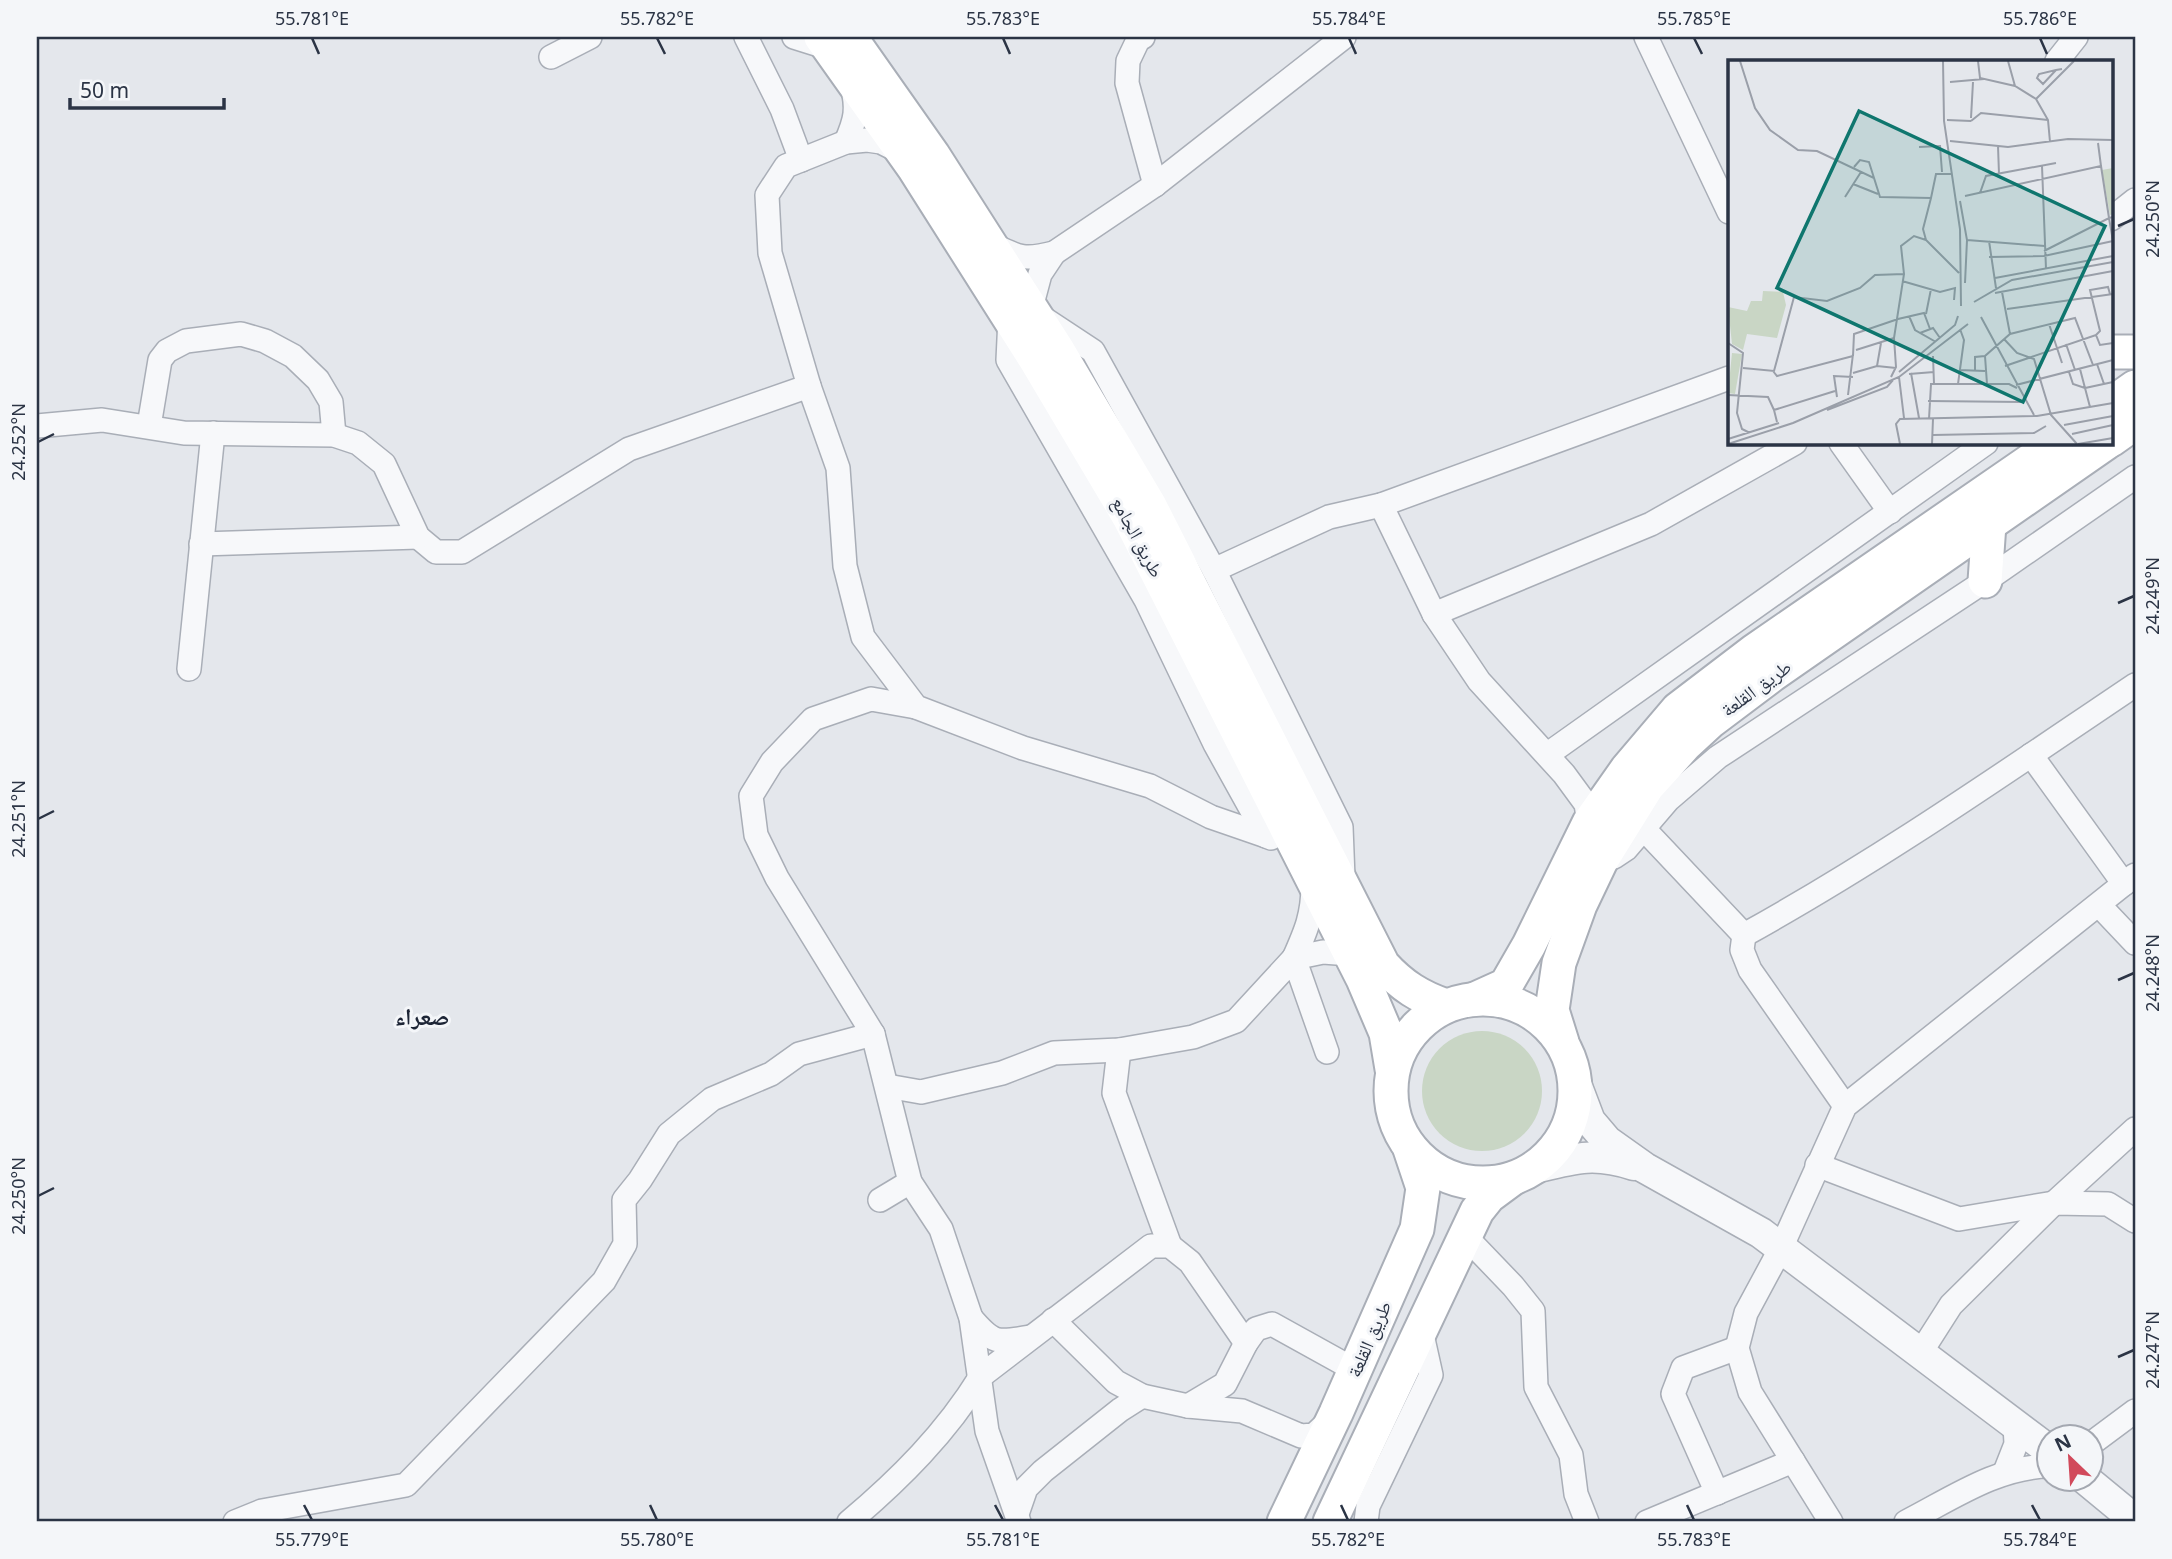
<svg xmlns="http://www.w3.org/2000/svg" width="2172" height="1559" viewBox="0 0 2172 1559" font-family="'Noto Sans','Noto Naskh Arabic',sans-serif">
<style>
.green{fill:#c9d6c5}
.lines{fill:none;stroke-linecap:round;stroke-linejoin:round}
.minor-casing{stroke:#a9aeb7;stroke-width:26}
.tertiary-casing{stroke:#a9aeb7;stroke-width:33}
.secondary-casing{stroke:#a9aeb7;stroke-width:37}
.minor{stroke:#f7f8fa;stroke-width:23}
.tertiary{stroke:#f7f8fa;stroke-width:30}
.secondary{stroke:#fff;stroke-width:33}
.ticks{fill:none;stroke:#2b3445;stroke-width:2.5}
.labels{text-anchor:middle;stroke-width:6;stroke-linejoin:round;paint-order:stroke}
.street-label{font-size:19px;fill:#2b3445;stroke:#f4f6f9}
.quarter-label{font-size:23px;font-weight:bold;fill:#1d2536;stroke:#f4f6f9}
.inset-road{fill:none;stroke:#9a9fa9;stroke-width:2}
.view{fill:#0f766e;fill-opacity:0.15;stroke:#0f766e;stroke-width:3.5}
.inset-edge{fill:none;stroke:#2b3445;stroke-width:3.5}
.neatline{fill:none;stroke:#2b3445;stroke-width:2.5}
.ticks-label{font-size:18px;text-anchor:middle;fill:#2b3445}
</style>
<rect width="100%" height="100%" fill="#e4e7ec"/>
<circle class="green" cx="1482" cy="1091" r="60"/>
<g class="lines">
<defs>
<g id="minor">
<polyline points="746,37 782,109 801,160"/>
<polyline points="794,37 829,48"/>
<polyline points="1143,37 1138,40 1128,61 1127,83 1155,185"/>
<polyline points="1646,37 1729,212"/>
<polyline points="551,57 590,37"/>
<polyline points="2057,61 2076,37"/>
<path d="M846,142C856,119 858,109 852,85"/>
<polyline points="2111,219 2135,200"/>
<path d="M989,243C1018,257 1022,261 1054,253L1040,274L1031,308"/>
<polyline points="1054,253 1155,185 1344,37"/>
<polyline points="1010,318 1008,360 1146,600 1215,744 1266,836 1271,838"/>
<polyline points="1043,318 1093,351 1214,570 1341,827 1343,878"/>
<polyline points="809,386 838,468 845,566 863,637 916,707 1023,748 1150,786 1211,817 1266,836"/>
<polyline points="37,426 102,420 184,433 334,435 358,443 384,464 418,537 436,552 462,552 629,449 809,386 770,253 767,195 786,166 846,142 867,140 881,142 903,153"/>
<polyline points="149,426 160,360 167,351 186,341 241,334 265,341 293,356 318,380 331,402 334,435"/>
<polyline points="1841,443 1890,512"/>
<polyline points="1381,505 1434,614 1479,681 1564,774 1586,804 1589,823"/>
<polyline points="201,544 418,537"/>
<polyline points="1214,570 1329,517 1381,505 1729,378"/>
<polyline points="1434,614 1651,524 1795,443"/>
<polyline points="189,669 213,433"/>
<polyline points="916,707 871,699 813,719 772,762 751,796 756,835 777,878 873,1034 910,1182 941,1229 971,1318 987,1431 1019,1522"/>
<polyline points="1548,754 1986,443"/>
<polyline points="2031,755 2124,884"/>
<polyline points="1643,828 1744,935"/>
<polyline points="1614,857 1626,849 1668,800 1718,757 1985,581 2135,477"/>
<polyline points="2099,905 2135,943"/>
<path d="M1744,935C1880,860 2007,771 2135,685"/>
<polyline points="1744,935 1742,950 1750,970 1845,1106"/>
<path d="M1294,958C1306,931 1313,915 1313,885"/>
<polyline points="1294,958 1323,952 1350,954"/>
<polyline points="1119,1050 1114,1093 1170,1246"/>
<polyline points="887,1086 921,1092 1002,1073 1054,1053 1119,1050 1193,1037 1236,1021 1294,958 1327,1052"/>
<polyline points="1817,1165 1959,1219 2054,1203 2108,1204 2135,1221"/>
<polyline points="880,1200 910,1182"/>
<polyline points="1465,1236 1513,1286 1533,1311 1536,1387 1571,1455 1576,1494 1587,1522"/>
<path d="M971,1318C993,1344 997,1343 1031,1337"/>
<polyline points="1053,1320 1116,1382 1142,1396 1188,1406 1242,1411 1301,1436 1314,1435 1332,1418"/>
<polyline points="1921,1352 1951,1305 2054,1203 2135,1129"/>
<polyline points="1188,1406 1225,1384 1246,1343 1256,1329 1272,1324 1355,1370"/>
<polyline points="2092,1443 2135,1411"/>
<polyline points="2005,1472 2016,1444 2015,1425"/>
<polyline points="1717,1493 1673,1394 1683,1368 1737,1348"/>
<polyline points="1017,1514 1026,1488 1043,1471 1120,1410 1142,1396"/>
<polyline points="235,1522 262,1511 406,1485 604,1281 625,1244 624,1200 640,1180 669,1134 712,1099 771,1074 799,1054 873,1034"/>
<path d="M849,1522C900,1479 946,1433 981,1376L1151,1246H1170L1190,1262L1246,1343"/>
<polyline points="1366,1522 1368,1506 1431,1375 1421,1330"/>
<polyline points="1647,1522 1793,1461"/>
<polyline points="1831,1522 1750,1392 1737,1348 1746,1313 1781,1248 1845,1106 2135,875"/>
<path d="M1906,1522C1951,1499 1998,1466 2050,1466"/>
</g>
<g id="tertiary">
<polyline points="1576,1084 1590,1121 1607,1141 1645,1168 1761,1233 2050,1451"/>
<path d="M1535,1168C1575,1158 1594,1152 1634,1165"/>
<polyline points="2084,1478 2135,1520"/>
</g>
<g id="secondary">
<polyline points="821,37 914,168 1037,362 1129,517 1363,979 1386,1033 1392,1069"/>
<path d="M850,37L933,155L1057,349L1150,506L1383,965C1402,986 1420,997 1446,1006"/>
<polyline points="2111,352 2135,352"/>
<polyline points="2111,404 2135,387"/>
<polyline points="2111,440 2135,423"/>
<polyline points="1985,581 1989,524"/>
<circle cx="1483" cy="1091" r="92"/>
<polyline points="1475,999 1506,985 1529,945 1589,823 1627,769 1678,709 1754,651 2056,443"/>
<polyline points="1562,1042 1552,1010 1559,963 1580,905 1601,861 1647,787 1685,745 1711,721 1772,675 2106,443"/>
<polyline points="1284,1522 1336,1413 1417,1229 1423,1188 1410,1149"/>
<polyline points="1330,1522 1477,1211 1489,1196 1512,1179"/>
</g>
</defs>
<use href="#minor" class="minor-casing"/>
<use href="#tertiary" class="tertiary-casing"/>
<use href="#secondary" class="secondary-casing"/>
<use href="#minor" class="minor"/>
<use href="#tertiary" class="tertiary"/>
<use href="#secondary" class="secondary"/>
</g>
<path class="ticks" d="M312,38L319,54M657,38L665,54M1003,38L1010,54M1349,38L1356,54M1694,38L1702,54M2040,38L2047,54M2118,226L2134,219M38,442L54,434M2118,603L2134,596M38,819L54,811M2118,980L2134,973M38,1196L54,1188M2118,1357L2134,1350M304,1505L312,1520M650,1505L657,1520M995,1505L1003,1520M1341,1505L1348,1520M1687,1505L1694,1520M2032,1505L2040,1520"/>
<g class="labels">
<g class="street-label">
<text transform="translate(1138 537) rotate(62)" y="7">طريق الجامع</text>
<text transform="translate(1756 688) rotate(-36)" y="7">طريق القلعة</text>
<text transform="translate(1369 1339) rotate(-66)" y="7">طريق القلعة</text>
</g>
<g class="quarter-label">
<text x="422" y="1025">صعراء</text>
</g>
</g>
<g transform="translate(1728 60)">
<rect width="385" height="385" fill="#e4e7ec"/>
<path d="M385,108V154L382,155L374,110ZM35,231L55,232L58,245L49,278L19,274L15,290L4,284L0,247L19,251L23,241H34ZM4,293L14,294L7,334L0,333Z" fill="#c9d6c5"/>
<path class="inset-road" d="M12,1L27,48L42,70L70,90L89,91L146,118L152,137L203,138L208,114H224M215,1L216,61L232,169L233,246M250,1L252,18L287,26L308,39L320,60L322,82M280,1L287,26M328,10L315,24L309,18L311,14L328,10L334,9M222,22L256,19M308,39L346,1M243,58L245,22M219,60L243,61M243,61L253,53L320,60M222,81L280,87L340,79L385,80M270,86L271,114M191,87L212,86L214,112M314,106L318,209M373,106L381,158L385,157M126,107L132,100L141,102L146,118M125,124L150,134M252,133L258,116L328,103M237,136L373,106L370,83M117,137L133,112M203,138L195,169L198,180L231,213M232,141L239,180L237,223M239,180L317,186M261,181L268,228M316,191L381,158L385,181M261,197L316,196L385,181M267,218L385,196M174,221L212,232L227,228L226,240M274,232L282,274M267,233L385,211M246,242L284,220L385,202M279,249L385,234M198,254L203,229M181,256L187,270L208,282M253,257L306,355M321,264L334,303M192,273L205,268L212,278M368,275L372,271L362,230L380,227L382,234M276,279L289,293L306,299L323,355L349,384M0,283L15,293L9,353L14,369L22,373M338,284L347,310M128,290L166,278M125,296L126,274L170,259L196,253L202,269M205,296L206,324M369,304L376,324M149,306L153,283M277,306L368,275L372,285L385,283M15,308L46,311L66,237L99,241L132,228L147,215L176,214M352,309L357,328L385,322M231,310L257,311M45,311L49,316L125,296M247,311V297L257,296M171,312L227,265L230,256M341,312L345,324L357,328L362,347M125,313L149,306L168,308M183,313L191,358M181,314L206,312M163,317L168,307L166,278L176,214L173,186L186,176L198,180M171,317L176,358M230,324L236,280L232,269M259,324L257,296L282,274L347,258L365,305M288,325L385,300M0,335L40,337L46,350M120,335L125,294M109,337L106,316L125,317M200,341L295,342M99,350L159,327L165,320M201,359L203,324H281L289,328M49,362L46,350L107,331M336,365L385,356M344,374L385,365M205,375L306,373L318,366M0,379L51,363M0,384L65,363L171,317L240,264M172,384L168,364L172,359L309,356L385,343M204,384L205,359M350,384L385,378"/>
<path class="view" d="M131,51L377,166L295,342L49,228Z"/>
<rect width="385" height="385" class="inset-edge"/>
</g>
<rect width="2172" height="1559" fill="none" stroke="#f4f6f9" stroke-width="77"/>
<g transform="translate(2070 1458) rotate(335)"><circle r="33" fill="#f4f6f9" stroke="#a4a8b1" stroke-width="2"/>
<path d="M0-5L12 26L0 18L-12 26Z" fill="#d1495b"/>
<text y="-10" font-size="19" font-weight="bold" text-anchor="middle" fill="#2b3445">N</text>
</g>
<path d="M70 98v10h154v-10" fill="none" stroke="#2b3445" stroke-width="3.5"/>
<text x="80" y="98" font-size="21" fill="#2b3445" stroke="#f4f6f9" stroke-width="5" paint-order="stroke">50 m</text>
<rect x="38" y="38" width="2096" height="1482" class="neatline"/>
<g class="ticks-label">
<text x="312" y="25">55.781°E</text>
<text x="657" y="25">55.782°E</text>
<text x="1003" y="25">55.783°E</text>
<text x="1349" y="25">55.784°E</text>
<text x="1694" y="25">55.785°E</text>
<text x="2040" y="25">55.786°E</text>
<text transform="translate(2153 219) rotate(-90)" y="6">24.250°N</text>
<text transform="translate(19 442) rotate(-90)" y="6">24.252°N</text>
<text transform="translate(2153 596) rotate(-90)" y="6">24.249°N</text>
<text transform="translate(19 819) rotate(-90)" y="6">24.251°N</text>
<text transform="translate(2153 973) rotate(-90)" y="6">24.248°N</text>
<text transform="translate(19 1196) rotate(-90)" y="6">24.250°N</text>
<text transform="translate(2153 1350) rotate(-90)" y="6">24.247°N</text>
<text x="312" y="1546">55.779°E</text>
<text x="657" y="1546">55.780°E</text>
<text x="1003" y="1546">55.781°E</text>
<text x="1348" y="1546">55.782°E</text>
<text x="1694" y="1546">55.783°E</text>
<text x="2040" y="1546">55.784°E</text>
</g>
</svg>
